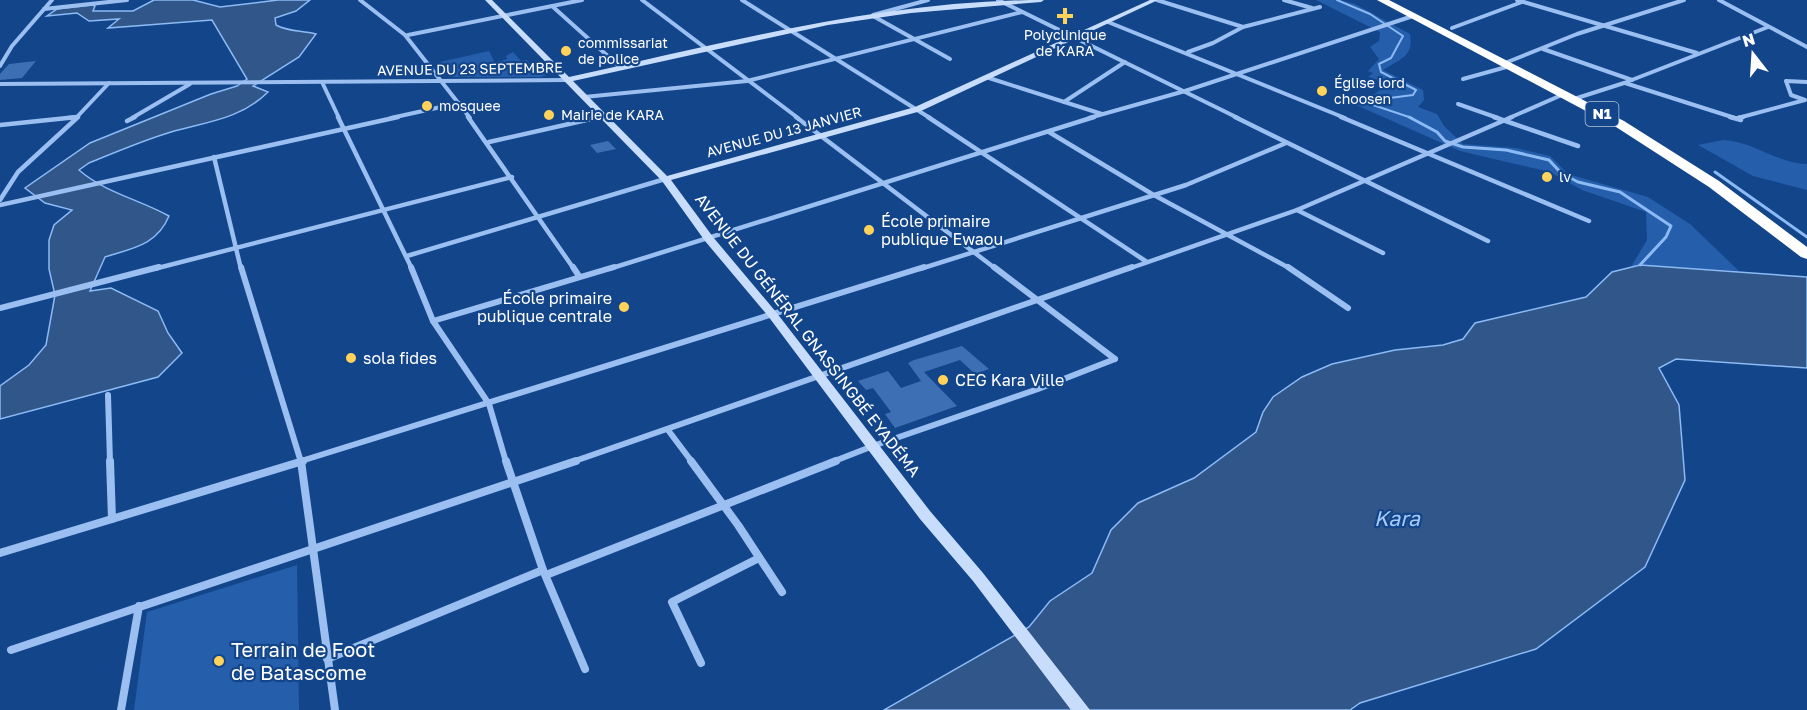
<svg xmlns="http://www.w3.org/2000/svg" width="1807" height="710" viewBox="0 0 1807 710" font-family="'Golos Text',sans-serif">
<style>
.green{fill:#255eaa}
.water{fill:#31568a;stroke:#8cbaf4;stroke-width:1.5}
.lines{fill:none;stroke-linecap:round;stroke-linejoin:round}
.stream-far1{stroke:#8cbaf4;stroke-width:2}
.stream{stroke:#8cbaf4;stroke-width:3}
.building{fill:#3c6fb4}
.street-far3{stroke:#9abff0;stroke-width:4}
.street-far2{stroke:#9abff0;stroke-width:4.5}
.street-far1{stroke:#9abff0;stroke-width:6}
.street{stroke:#9abff0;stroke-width:8}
.secondary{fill:#c8ddfb;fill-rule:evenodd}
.highway{fill:#fff;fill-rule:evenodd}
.poi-dot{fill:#ffd35a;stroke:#13458b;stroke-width:2}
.labels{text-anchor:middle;stroke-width:4.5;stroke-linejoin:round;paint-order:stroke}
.far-poi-label{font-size:14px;fill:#fff;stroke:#13458b;text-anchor:start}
.far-street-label{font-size:14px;fill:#fff;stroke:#13458b}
.shield{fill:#13458b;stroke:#b8c7dc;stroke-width:1.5}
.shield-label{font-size:15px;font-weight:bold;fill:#fff}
.poi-label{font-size:16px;fill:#fff;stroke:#13458b;text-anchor:start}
.street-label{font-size:16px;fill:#fff;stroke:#13458b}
.near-poi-label{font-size:20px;fill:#fff;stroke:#13458b;text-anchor:start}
.near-water-label{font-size:21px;font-style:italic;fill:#a6caf8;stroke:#13458b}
</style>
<rect width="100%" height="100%" fill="#13458b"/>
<g class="green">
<path d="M1316,0H1340L1355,4L1410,34C1414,57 1400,59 1383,70L1423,90L1424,100L1418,107L1437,114L1444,126L1463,144L1516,148L1550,156L1568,174L1648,197L1690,224L1739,271C1717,269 1695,270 1673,269C1658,268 1645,264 1631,267L1647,240L1646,212L1582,190L1550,172L1460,151L1356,105L1368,99L1389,83L1368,77L1373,73L1368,71L1379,59L1370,47L1379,41L1380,32Z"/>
<polygon points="489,51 495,63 507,59 506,56 513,52 521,61 527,60 537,72 542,71 546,75 541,77 453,77 440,62"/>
<path d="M1723,140C1753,141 1778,164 1807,164V190L1753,176L1698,145Z"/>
<polygon points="297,565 299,710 134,710 147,612"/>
</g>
<g class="water">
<path d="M154,0H193L220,7L278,0H310L296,11L275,18L276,25C288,32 302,30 316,34L299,57L253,86L268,92C241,119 206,122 171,132C144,140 116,152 89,163L79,170C104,192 140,200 169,216C157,245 133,248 105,257L90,291L111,288L158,311L168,333L182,353L158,377L0,419V386L29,365L46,345L55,295L49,269V240L54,225L72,210L45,203L25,188L90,143L211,94L237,86L247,79L212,20L108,28L119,19L89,21L77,13L47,16L57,9L92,5L95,6L93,11H133Z"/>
<polygon points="1640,265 1807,277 1807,368 1676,359 1659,368 1679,405 1685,480 1645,567 1536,649 1360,703 1350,710 884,710 1029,627 1050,601 1092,573 1111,530 1138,503 1194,478 1256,432 1263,412 1273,397 1302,377 1332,364 1395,350 1443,345 1463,339 1475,323 1586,297 1612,272"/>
</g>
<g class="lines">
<polyline class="stream-far1" points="1337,0 1370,14 1403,36 1391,58 1379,64 1381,72 1416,90 1413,95 1374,100 1373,105 1412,118"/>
<g class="stream">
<polyline points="1409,117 1437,132 1445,141 1463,147 1506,150 1549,160 1561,173 1578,182 1620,192 1671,226 1666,237 1640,265"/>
<polyline points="1715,172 1807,237"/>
</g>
</g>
<g class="building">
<polygon points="36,61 22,78 0,80 0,74 9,64"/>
<polygon points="608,141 616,149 597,153 590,145"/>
<polygon points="962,346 989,369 975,374 960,360 924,372 957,406 895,428 885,414 891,412 873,388 866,390 858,381 888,371 901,388 921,381 908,363 914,360"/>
</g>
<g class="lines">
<g class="street-far3">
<polyline points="360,0 405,35 470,118"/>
<polyline points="642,0 798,118"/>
<polyline points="742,0 930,118"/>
<polyline points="998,0 1238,118"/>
<polyline points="1157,0 1243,27"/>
<polyline points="1284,0 1312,8"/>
<polyline points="1517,0 1697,53"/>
<polyline points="1719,0 1807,47"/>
<polyline points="552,6 620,67"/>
<polyline points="44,9 127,0"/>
<polyline points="873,15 928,0"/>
<polyline points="873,16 950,59"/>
<polyline points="1108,22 1345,118"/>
<polyline points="1452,28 1522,2"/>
<polyline points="408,35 582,0"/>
<polyline points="1543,49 1632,80"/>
<polyline points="1188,52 1213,43 1243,27 1320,7"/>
<polyline points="1505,63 1577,34 1684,0"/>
<polyline points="0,66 12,46 52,0"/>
<polyline points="989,78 1102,114"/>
<polyline points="1463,79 1510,66"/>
<polyline points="322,82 339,118"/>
<polyline points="1625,83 1735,118"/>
<polyline points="0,84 567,80"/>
<polyline points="584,97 747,81 1022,12"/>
<polyline points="1574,99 1624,83 1768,27"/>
<polyline points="1064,102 1125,62"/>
<polyline points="1458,104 1498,118"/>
<polyline points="67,118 77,117"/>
<polyline points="76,118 109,83"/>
<polyline points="132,118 190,84"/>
<polyline points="391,118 459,103"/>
<polyline points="593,118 602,116"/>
<polyline points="1089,118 1185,91 1413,16"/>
<polyline points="1509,118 1564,94"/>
<polyline points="1738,118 1805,100 1791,95 1786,81 1807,82"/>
</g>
<g class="street-far2">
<polyline points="338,117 412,269"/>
<polyline points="468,117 574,269"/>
<polyline points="796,117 996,269"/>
<polyline points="928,117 1147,262"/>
<polyline points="1235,117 1488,241"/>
<polyline points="1341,117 1589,221"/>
<polyline points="1494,117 1578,146"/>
<polyline points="1730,117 1741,120"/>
<polyline points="1738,118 1743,117"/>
<polyline points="127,121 135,117"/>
<polyline points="0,125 77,117"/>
<polyline points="1049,132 1152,194 1291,269"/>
<polyline points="489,142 600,117"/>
<polyline points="214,157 241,269"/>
<polyline points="0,200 18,172 78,117"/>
<polyline points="0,205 398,117"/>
<polyline points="1297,210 1383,253"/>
<polyline points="407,256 665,179"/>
<polyline points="154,269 512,177"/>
<polyline points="609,269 1094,117"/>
<polyline points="920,269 1186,185 1286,143"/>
<polyline points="1128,269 1297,210 1512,117"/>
</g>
<g class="street-far1">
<polyline points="241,267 301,462"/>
<polyline points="411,267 433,321 489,404 506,462"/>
<polyline points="573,267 579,276"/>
<polyline points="994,267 1115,359"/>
<polyline points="1288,267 1348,308"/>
<polyline points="0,308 159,267"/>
<polyline points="433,321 614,267"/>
<polyline points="108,395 110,462"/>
<polyline points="668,430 692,462"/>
<polyline points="873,446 1038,389 1115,359"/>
<polyline points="298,462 924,267"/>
<polyline points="572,462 1132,267"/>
<polyline points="832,462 873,446"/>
</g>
<g class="street">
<polyline points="110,461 112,519"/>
<polyline points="301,461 335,710"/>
<polyline points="506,461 543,570 585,669"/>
<polyline points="691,461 738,525 782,592"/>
<polyline points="0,553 303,461"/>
<polyline points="546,575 836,461"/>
<polyline points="11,650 576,461"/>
<polyline points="327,659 543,570"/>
<polyline points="701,663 672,602 759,558"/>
<polyline points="121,710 139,606"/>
</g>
<path class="secondary" d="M485,0H492L569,77C725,43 883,0 1044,0L1041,2L911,13L828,25L573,81L667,176L915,107L1150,0H1158L921,111L671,180L713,237L776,312L930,511L983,573L1090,710H1071L973,581L920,519L768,316L705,241L662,181Z"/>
<polygon class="highway" points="1377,0 1389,0 1624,121 1719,181 1807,247 1807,259 1801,257 1709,187 1616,127"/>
</g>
<g class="poi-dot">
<path d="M1062 7h6v6h6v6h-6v6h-6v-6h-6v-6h6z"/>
<circle cx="566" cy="51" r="6"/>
<circle cx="1322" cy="91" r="6"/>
<circle cx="427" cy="106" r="6"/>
<circle cx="549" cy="115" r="6"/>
<circle cx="1547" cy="177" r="6"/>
<circle cx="869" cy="230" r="6"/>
<circle cx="624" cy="307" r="6"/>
<circle cx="351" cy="358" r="6"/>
<circle cx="943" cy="380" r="6"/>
<circle cx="219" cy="661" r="6"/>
</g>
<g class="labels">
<g class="far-poi-label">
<text x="1065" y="40" text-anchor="middle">Polyclinique<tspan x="1065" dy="16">de KARA</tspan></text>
<text x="578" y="48">commissariat<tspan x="578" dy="16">de police</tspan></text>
<text x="1334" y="88">Église lord<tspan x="1334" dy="16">choosen</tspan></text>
<text x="439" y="111">mosquee</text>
<text x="561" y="120">Mairie de KARA</text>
<text x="1559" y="182">lv</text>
</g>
<g class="far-street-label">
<text transform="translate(470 69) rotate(-1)" y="5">AVENUE DU 23 SEPTEMBRE</text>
<text transform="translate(784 132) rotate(-15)" y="5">AVENUE DU 13 JANVIER</text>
</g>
<rect class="shield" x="1585.5" y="102" width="33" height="24" rx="4.5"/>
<g class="shield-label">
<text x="1602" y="119">N1</text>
</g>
<g class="poi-label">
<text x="881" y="227">École primaire<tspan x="881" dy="18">publique Ewaou</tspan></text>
<text x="612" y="304" text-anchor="end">École primaire<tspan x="612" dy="18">publique centrale</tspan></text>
<text x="363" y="364">sola fides</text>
<text x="955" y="386">CEG Kara Ville</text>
</g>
<g class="street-label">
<text transform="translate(808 335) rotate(52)" y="6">AVENUE DU GÉNÉRAL GNASSINGBÉ EYADÉMA</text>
</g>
<g class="near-poi-label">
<text x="231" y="657">Terrain de Foot<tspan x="231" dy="23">de Batascome</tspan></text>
</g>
<g class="near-water-label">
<text x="1397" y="526">Kara</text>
</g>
</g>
<g transform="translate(1753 54) rotate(343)" stroke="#13458b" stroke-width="4.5" paint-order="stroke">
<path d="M0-4.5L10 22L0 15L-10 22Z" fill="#ffffff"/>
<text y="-9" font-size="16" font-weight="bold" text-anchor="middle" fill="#ffffff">N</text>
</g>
</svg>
